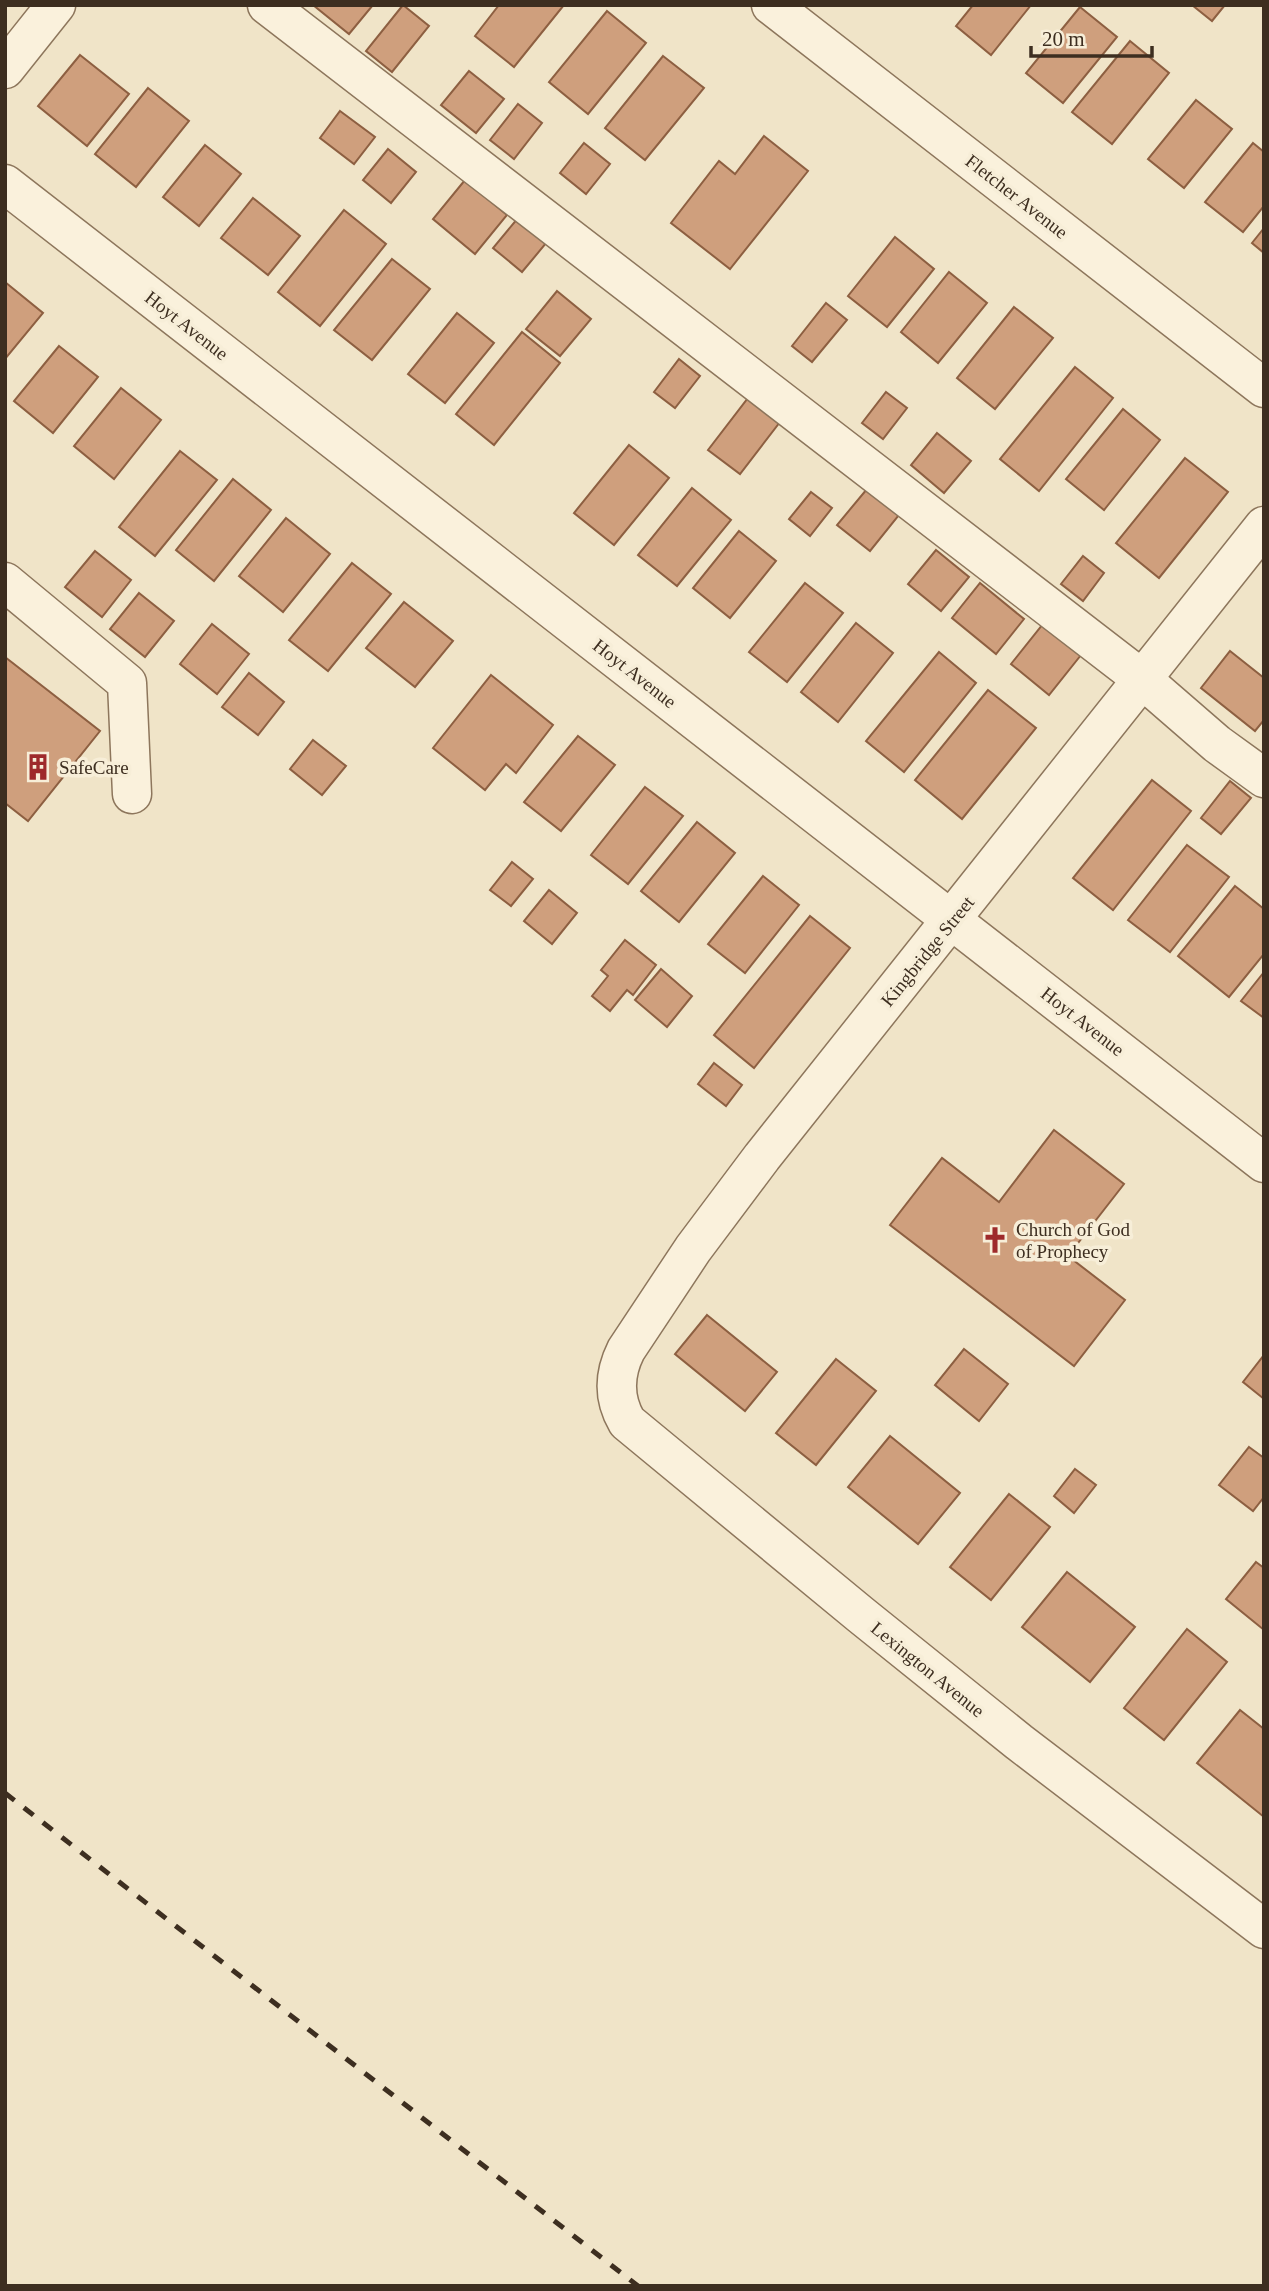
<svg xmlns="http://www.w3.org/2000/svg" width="1269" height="2291" viewBox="0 0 1269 2291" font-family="Georgia,serif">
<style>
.building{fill:#cf9f7d;stroke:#8d5f41;stroke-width:2}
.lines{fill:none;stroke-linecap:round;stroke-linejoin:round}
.minor-casing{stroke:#8d765c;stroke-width:41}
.minor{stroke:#faf1dc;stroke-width:38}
.rail{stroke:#3d2e20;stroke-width:5;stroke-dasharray:12 12;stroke-linecap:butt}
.labels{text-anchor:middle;stroke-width:7;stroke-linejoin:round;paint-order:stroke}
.street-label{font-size:19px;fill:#3d2e20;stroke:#f7eed8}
.poi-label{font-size:19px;fill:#3d2e20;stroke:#f7eed8;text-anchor:start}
</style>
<rect width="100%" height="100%" fill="#f0e4c8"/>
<g class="building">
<polygon points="313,5 373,5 349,34"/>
<polygon points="403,5 429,26 392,72 366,51"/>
<polygon points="499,5 564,5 514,67 475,36"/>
<polygon points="973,5 1031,5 991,55 956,26"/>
<polygon points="1192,5 1225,5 1212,21"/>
<polygon points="1080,7 1117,37 1063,103 1026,73"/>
<polygon points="607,11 646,43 588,114 549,82"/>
<polygon points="1130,41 1169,73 1112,144 1072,112"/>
<polygon points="80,55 129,94 87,146 38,106"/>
<polygon points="663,56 704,88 645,160 605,128"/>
<polygon points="469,71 504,99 476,133 441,105"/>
<polygon points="148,88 189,121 136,187 95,154"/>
<polygon points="1196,100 1232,129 1184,188 1148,159"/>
<polygon points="518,104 542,123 514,159 490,140"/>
<polygon points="340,111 375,137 354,164 320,138"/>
<polygon points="764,136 808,171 730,269 671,223 719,161 735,174"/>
<polygon points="584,143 610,164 586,194 560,173"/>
<polygon points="1253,143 1264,152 1264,206 1243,232 1205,202"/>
<polygon points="205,145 241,174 199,226 163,197"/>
<polygon points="388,149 416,172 391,203 363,180"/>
<polygon points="465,180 507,215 475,254 433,219"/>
<polygon points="253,198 300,236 268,275 221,238"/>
<polygon points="344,210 386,244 320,326 278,292"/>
<polygon points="518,218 547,242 522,272 493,248"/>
<polygon points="1264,228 1264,253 1252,243"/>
<polygon points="895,237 934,269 887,327 848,296"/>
<polygon points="392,259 430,289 372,360 334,330"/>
<polygon points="949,272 987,303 938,363 901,332"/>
<polygon points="5,282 43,313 5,359"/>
<polygon points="557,291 591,319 560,356 526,329"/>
<polygon points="826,303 847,320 812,362 792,346"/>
<polygon points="1014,307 1053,338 995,409 957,378"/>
<polygon points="457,313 494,343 445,403 408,374"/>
<polygon points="522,332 560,363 494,445 456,414"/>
<polygon points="59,346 98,377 53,433 14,401"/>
<polygon points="679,359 700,376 675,408 654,392"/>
<polygon points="1075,367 1113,398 1039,491 1000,459"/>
<polygon points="121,388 161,420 114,479 74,446"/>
<polygon points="886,392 907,408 883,439 862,423"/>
<polygon points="748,398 780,422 740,474 708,450"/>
<polygon points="1123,409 1160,440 1104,510 1066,479"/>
<polygon points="937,433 971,461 944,493 911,465"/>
<polygon points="629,445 669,478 614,545 574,513"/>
<polygon points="180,451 217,480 155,556 119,527"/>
<polygon points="1185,458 1228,492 1159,578 1116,543"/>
<polygon points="233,479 271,510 214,581 176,550"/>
<polygon points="692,488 731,520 677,586 638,555"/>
<polygon points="867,489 899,515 870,551 837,525"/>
<polygon points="811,492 832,508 810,536 789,519"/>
<polygon points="286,518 330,554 283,612 239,576"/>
<polygon points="739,531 776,561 730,618 693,588"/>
<polygon points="936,550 969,577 941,611 908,584"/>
<polygon points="95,551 131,580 102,617 65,587"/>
<polygon points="1083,556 1104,573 1083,601 1061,584"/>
<polygon points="352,563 391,594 328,671 289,640"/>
<polygon points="805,583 843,613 787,682 749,652"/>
<polygon points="980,583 1024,619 996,654 952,618"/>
<polygon points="139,593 174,621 145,657 110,629"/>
<polygon points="404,602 453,641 415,687 366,648"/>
<polygon points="856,623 893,653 838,722 801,692"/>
<polygon points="212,624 249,654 217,694 180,664"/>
<polygon points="1043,624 1081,655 1049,695 1011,664"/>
<polygon points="1230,651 1264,678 1264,720 1255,731 1201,688"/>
<polygon points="939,652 976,683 904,772 866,741"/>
<polygon points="5,657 100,731 28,821 5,803"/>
<polygon points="249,673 284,702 258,735 222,707"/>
<polygon points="491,675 553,725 516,773 506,764 485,790 433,748"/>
<polygon points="988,690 1036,728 962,819 915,780"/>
<polygon points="578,736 615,765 561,831 524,802"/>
<polygon points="313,740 346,766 322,795 290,769"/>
<polygon points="1152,780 1191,811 1113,910 1073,878"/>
<polygon points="1230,781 1251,798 1221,834 1201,818"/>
<polygon points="645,787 683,816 628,884 591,855"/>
<polygon points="697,822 735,853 679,922 641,891"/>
<polygon points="1187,845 1229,877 1170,952 1128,920"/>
<polygon points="512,862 533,879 511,906 490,890"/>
<polygon points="763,876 799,905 745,973 708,944"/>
<polygon points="1235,886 1264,909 1264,954 1229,997 1178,956"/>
<polygon points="549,890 577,913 552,944 524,921"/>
<polygon points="810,916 850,948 754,1068 714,1035"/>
<polygon points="625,940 656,965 633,995 627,990 610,1011 592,996 608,976 601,970"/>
<polygon points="661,969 692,996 667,1027 635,1000"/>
<polygon points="1264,972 1264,1018 1241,1001"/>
<polygon points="714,1063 742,1085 726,1106 698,1084"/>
<polygon points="1054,1130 1124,1184 1068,1256 1125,1300 1074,1366 890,1225 942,1158 999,1202"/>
<polygon points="707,1315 777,1372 745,1411 675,1354"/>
<polygon points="964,1349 1008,1384 979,1421 935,1385"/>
<polygon points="1264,1355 1264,1399 1243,1382"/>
<polygon points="836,1359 876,1391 816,1465 776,1433"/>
<polygon points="890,1436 960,1493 918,1544 848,1487"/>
<polygon points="1249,1447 1264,1458 1264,1497 1253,1511 1219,1485"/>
<polygon points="1075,1469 1096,1485 1074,1513 1054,1496"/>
<polygon points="1009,1494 1050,1527 991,1600 950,1567"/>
<polygon points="1256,1562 1264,1568 1264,1630 1226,1599"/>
<polygon points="1067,1572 1135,1627 1090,1682 1022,1627"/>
<polygon points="1187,1629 1227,1662 1164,1740 1124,1708"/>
<polygon points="1240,1710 1264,1729 1264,1817 1197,1763"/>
</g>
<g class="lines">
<defs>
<g id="minor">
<polyline points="267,5 1142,679 1217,744 1264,778"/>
<polyline points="771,5 1264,388"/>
<polyline points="5,69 56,5"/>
<polyline points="5,184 1264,1163"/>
<path d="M1264,526L762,1157L693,1249L626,1350C614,1374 613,1398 627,1422L861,1615L1019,1742L1264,1929"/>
<polyline points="5,582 127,683 132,794"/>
</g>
</defs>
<use href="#minor" class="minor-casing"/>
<use href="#minor" class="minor"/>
<polyline class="rail" points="5,1793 638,2286"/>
</g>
<defs>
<symbol id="building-bare" viewBox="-9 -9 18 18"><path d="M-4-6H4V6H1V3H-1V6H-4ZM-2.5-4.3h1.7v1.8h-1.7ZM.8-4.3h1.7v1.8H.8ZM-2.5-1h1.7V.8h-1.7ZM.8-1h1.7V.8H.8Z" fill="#9e2a2b" stroke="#f7eed8" stroke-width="2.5" paint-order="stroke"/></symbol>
<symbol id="church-bare" viewBox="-9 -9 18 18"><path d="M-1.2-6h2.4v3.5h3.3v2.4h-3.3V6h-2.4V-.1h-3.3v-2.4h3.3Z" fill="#9e2a2b" stroke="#f7eed8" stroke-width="2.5" paint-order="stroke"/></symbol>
</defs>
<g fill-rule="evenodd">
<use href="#building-bare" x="19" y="748" width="38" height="38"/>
<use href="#church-bare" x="976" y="1221" width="38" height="38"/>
</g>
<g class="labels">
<g class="street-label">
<text transform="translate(1017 196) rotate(38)" y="7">Fletcher Avenue</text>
<text transform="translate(187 325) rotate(38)" y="7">Hoyt Avenue</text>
<text transform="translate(635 673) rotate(38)" y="7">Hoyt Avenue</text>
<text transform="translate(927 951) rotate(-51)" y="7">Kingbridge Street</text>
<text transform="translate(1083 1021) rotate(38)" y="7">Hoyt Avenue</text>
<text transform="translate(928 1669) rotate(39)" y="7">Lexington Avenue</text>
</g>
<g class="poi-label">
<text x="59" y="774">SafeCare</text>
<text x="1016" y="1236">Church of God<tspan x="1016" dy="22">of Prophecy</tspan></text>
</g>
</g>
<rect width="1269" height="2291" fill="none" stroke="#3d2e20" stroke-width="14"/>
<path d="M1031 46v10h121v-10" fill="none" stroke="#3d2e20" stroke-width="3.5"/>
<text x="1042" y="46" font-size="21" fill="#3d2e20" stroke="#f7eed8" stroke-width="5" paint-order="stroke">20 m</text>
</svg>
